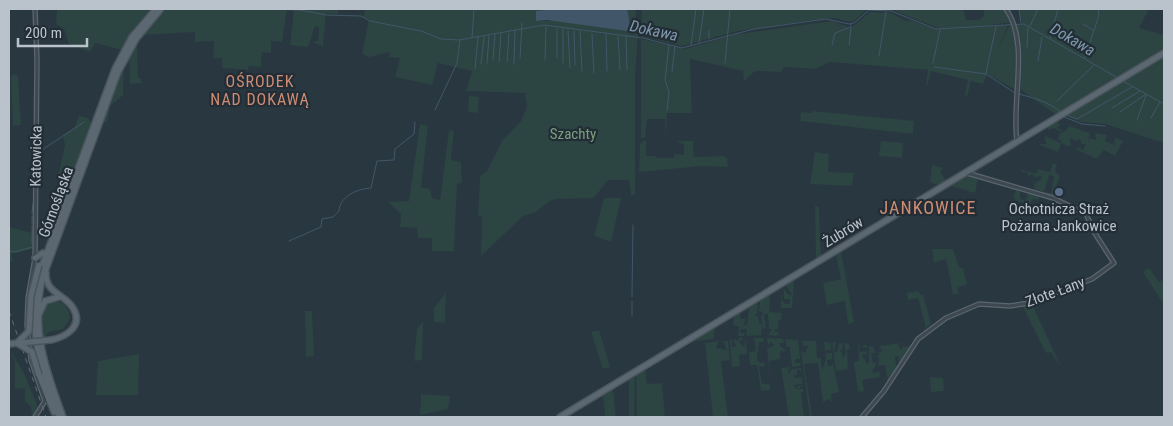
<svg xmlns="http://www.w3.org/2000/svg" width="1173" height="426" viewBox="0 0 1173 426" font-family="'Roboto Condensed',sans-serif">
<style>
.green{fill:#2c4442}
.water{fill:#415769}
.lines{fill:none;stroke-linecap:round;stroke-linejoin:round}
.stream{stroke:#415769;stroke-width:1}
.minor-casing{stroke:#5b666e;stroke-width:5.5}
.major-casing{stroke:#4a545d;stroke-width:8}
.minor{stroke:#3d4851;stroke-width:3}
.major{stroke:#5c6871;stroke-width:5}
.rail{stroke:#606d77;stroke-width:1;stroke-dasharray:5 5;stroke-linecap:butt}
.major-bridge-casing{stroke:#4a545d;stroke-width:8;stroke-linecap:butt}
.major-bridge{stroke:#5c6871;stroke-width:5}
.service-dot{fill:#5c6f8a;stroke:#222d36;stroke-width:2}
.labels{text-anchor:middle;stroke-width:4.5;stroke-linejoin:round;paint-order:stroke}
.park-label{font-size:15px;fill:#7b9f7e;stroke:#222d36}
.street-label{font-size:15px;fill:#bac3cb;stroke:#222d36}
.poi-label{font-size:15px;fill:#bac3cb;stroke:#222d36}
.water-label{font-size:16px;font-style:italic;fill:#7e97ab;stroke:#222d36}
.neighbourhood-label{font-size:16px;letter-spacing:1px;fill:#ce8d73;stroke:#222d36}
.quarter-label{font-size:18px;letter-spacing:1px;fill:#ce8d73;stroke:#222d36}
</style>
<rect width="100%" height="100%" fill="#293741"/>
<g class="green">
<polygon points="57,9 154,9 122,50 95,43 90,52 69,44 64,29 56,24"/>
<polygon points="167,9 287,9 282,42 271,41 271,53 262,52 261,67 249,66 248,70 222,68 222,58 213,58 214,41 195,42 195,32 141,35"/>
<polygon points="294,9 337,9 338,14 326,13 323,46 312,42 318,41 319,27 315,26 308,47 290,45"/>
<polygon points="365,9 557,9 536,21 630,20 627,9 635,9 638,36 635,76 635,195 631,195 629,180 608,180 594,198 555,199 548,202 536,212 523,216 481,256 482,220 481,215 478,216 480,176 487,171 502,141 521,121 527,107 525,93 466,91 472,71 438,63 432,85 395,77 400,58 389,57 390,52 369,57 362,54 369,19 364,17"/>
<polygon points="642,9 867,9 854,21 850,22 834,18 813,20 738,31 682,46 641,36"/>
<polygon points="876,9 958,9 964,11 966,20 978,20 984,16 984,9 1004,9 1011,22 985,26 1008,25 998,49 1009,26 1011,26 1015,32 1016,90 987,74 995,57 983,84 971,81 967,96 965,95 968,80 931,71 927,87 926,86 928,70 830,62 815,69 784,67 781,72 755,71 744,81 743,71 690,59 692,113 667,113 666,138 665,119 647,119 645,138 641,138 641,39 685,49 738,34 832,21 851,28 870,12 891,13 906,21 910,20 936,29 941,29 892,10"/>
<polygon points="1019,9 1143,9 1148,11 1139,28 1164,35 1164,51 1057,115 1021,90 1017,25 1024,24 1056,43 1022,23"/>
<polygon points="137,42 138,78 141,78 141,83 130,84 129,57"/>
<polygon points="1164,56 1164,143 1105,124 1082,122 1065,115"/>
<polygon points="124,67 123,95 110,106 107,123 103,121 111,92"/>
<polygon points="13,74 18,76 21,125 13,126 11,77"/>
<polygon points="469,96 479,97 478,113 468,112"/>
<polygon points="812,111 914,121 913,134 800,121 801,112 812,113"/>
<polygon points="79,116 88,118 91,122 71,181 57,182 65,145 63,135 74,128"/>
<polygon points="1057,120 1060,125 1057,128 1065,132 1069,126 1090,133 1088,143 1090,138 1096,140 1095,133 1107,135 1105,141 1114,145 1115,137 1123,141 1115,156 1104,150 1097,159 1075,149 1080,147 1083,151 1086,144 1081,144 1082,142 1078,139 1076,141 1070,138 1071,147 1061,143 1058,152 1037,144 1046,144 1045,136 1061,143 1061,141 1058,139 1060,133 1064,133 1054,128 1048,130 1047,127"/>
<polygon points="420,124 428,126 421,187 430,189 432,198 440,200 449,130 454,131 451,160 461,162 462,183 457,184 454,251 432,251 432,238 418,238 417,228 400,227 401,214 388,202 409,201"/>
<polygon points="643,141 646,141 646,156 655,156 656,158 674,158 674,154 684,155 684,145 677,141 693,141 694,157 723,156 727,158 728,167 703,166 639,172 640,144"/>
<polygon points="881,141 903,143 902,158 879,156"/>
<polygon points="815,152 829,154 828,172 854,173 852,186 810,184"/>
<polygon points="1053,163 1057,165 1055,171 1060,176 1056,186 1065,190 1061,199 1062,191 1055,191 1055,197 1045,192 1051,193 1054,176 1049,175 1044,192 1035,189 1034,184 1041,179 1041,181 1042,176 1034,177 1032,174 1028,176 1027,171 1024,173 1020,169 1036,174 1038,169 1050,172"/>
<polygon points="932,165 944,168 940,171 946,181 937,185 930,182"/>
<polygon points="968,175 978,178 975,193 951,186"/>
<polygon points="1017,189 1020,190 1020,199 1026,200 1028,192 1040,196 1038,200 1033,199 1029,205 1015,200 1013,196"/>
<polygon points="604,198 621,198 611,242 594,236"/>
<polygon points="815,206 819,207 821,258 816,260"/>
<polygon points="9,227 32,233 32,249 11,254 13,261 9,262"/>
<polygon points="932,249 953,249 959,267 963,268 967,284 957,288 959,293 953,295 946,259 934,263"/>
<polygon points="841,252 854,322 848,324 845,301 827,305 823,283 841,279 836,254"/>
<polygon points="1149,268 1159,282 1164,279 1164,305 1143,272"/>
<polygon points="794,280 792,308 781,308 781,299 785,304 790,304 790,299 784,299 784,289 789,295 792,295 786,285"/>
<polygon points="919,291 920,295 923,294 931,324 926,328 918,298 908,300 907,293"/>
<polygon points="446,293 445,323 434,322 434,308"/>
<polygon points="770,294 769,312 782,313 781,320 778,320 778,329 774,330 775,332 779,332 778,336 768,335 772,329 769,329 768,314 764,314 766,329 763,328 761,317 763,312 759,311 760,301"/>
<path d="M52,301C63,300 70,308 70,319L63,329L49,332L43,339C42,326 38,307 52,301Z"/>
<polygon points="758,301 757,314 754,315 758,316 759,323 762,324 761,335 746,336 747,329 741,329 740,333 745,333 744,336 738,336 739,327 733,325 734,316 722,321 741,311 740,319 746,319 743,325 747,325 749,307"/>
<polygon points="1032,304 1062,369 1051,352 1046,353 1023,307"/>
<polygon points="305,311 312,311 314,356 306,357"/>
<polygon points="423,321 422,360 414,361 417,329"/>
<polygon points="720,322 715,328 713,339 688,342"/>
<polygon points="599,330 610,367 603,369 591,332"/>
<polygon points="739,338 744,338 739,342 744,347 746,339 747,354 739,355 740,366 732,367 730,340 732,340 732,347 736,347 733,339 739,341"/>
<polygon points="754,338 763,338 764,342 759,342 757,360 760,363 765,362 764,366 759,367 762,384 769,384 770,390 761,391 757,365 750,365 749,352 756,351"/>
<polygon points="767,338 783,339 784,343 780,343 780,346 787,351 790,351 790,347 786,347 785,339 798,340 800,359 796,359 795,363 801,363 800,366 792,367 790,351 780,351 780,359 769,361 771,390 767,348 775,345 770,342 768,346"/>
<polygon points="914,338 916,339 899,364 898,356 895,357 896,365 898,365 888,382 885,365 878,366 879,360 875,347 877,355 880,355 878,353 882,351 879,346 901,343 898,345 900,349 902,349 902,346 909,347 915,340"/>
<polygon points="718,341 716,348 727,350 723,341 728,341 730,360 721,361 728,417 713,417 705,343"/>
<polygon points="802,341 816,341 817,358 821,358 822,370 826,359 824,342 828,342 829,345 829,342 831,343 831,350 826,350 826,353 832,353 832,359 827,360 828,366 831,366 833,363 839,392 831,394 832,403 830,399 823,402 818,363 804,364 812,417 810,417 800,344 801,351 805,353 808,346 803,346"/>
<polygon points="836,342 834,353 837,352 839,343 842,343 843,349 840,350 844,358 846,352 844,343 849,344 850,349 847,349 848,369 836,371 832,343"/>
<polygon points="858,344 861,345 859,346 860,352 867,351 866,347 863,348 863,345 867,345 867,354 862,355 867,364 869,362 869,346 874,347 875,353 871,353 873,363 876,362 876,365 872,371 874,374 879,371 880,377 862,380 864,391 858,392 854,362 859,361"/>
<polygon points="9,349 24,373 38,407 32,417 31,407 25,401 25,389 15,388 15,362"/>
<polygon points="139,354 138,395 96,395 98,361"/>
<polygon points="791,367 788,370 788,374 792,369 801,368 802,374 800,370 797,370 797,375 794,375 795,378 802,377 803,386 798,389 796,386 802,386 803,384 794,385 796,389 803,389 803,392 801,393 804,417 789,417 781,368"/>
<polygon points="645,369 647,384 662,383 665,417 637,417 636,374"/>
<polygon points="635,377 634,417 629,417 629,379"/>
<polygon points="930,377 943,378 944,391 931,392"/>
<polygon points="613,389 616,417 605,417 603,396"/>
<polygon points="421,394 450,396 448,409 420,415"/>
</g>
<path class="water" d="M557,9H627C629,17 631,23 627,31L547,20L536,21V11Z"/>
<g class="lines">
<g class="stream">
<polyline points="262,9 300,10 327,15 361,16 370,21 421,31 441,39 459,40 544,25 643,38 682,48 754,29 826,19 849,24 854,23 869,10 891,11 936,29 1024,24 1118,78"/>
<polyline points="1003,9 1008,16"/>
<polyline points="1019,9 1021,23"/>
<polyline points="1083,24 1093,30"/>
<polyline points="1030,26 1038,9"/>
<polyline points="563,29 563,63"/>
<polyline points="568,31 570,68"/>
<polyline points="574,31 575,65"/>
<polyline points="580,31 582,71"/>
<polyline points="592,34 594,73"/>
<polyline points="606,34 607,71"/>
<polyline points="618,36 620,70"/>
<polyline points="626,36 627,70"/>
<polyline points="472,38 474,9"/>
<polyline points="709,39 709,30"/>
<polyline points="1050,39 1058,9"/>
<polyline points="699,43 704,9"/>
<polyline points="691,45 696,9"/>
<polyline points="832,45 835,33 851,27 851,24"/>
<polyline points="849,45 851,28"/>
<polyline points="1027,47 1028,28"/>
<polyline points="879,56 886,12"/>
<polyline points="520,58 522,23"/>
<polyline points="557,58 557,29"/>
<polyline points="989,58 996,27"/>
<polyline points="1085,58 1099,15 1098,9"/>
<polyline points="493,60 495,34"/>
<polyline points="545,60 546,26"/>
<polyline points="1038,61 1042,37"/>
<polyline points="499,62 501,33"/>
<polyline points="507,62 509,33"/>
<polyline points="487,63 489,36"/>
<polyline points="725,63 730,9"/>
<polyline points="933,63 940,30"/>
<polyline points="481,64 484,37"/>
<polyline points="514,64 515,31"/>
<polyline points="934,67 986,74 1015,93"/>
<polyline points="475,69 478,37"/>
<polyline points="672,72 675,46"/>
<polyline points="986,73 989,59"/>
<polyline points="1121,80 1164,104"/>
<path d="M1019,94C1034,98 1049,102 1061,112"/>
<polyline points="1057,101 1094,65"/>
<polyline points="1112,108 1140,91"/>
<polyline points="435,110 457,63 460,40"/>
<polyline points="667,110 669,92 665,80 669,45"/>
<polyline points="1120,112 1146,94"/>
<polyline points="1066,115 1077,119 1132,87"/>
<polyline points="1064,117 1082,124 1105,126"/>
<polyline points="1151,118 1160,102"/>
<polyline points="1137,120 1146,95"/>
<polyline points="39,152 84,122"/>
<polyline points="32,213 33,204"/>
<polyline points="32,223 32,216"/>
<path d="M289,241L321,227L322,219L333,217L339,211C340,196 357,189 371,188L377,161L394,160L395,149L414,134L415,122"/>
<polyline points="32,244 32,226"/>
<polyline points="9,251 15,252 32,247"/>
<polyline points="632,297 633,225"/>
<polyline points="632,301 632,316"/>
<polyline points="570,416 570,417"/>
</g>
<defs>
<g id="minor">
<polyline points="35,9 37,59 35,258 28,298 27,325 31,360 45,401 35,417"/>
<path d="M1006,9C1030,43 1011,101 1017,141"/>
<polyline points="862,417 884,391 918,339 946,318 979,304 1010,306 1029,303 1092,279 1114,263 1094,232 1086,214 1053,198 967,173"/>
</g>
<g id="major">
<polyline points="35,258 43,253"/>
<path d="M46,273C45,293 65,294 73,308C84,326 66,337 51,340"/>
<polyline points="39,314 45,301 59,297"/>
<polyline points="9,344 17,343"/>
<polyline points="39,375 54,412"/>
<path d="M59,417C41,368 27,331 38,277L115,69L132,37L156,9"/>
<path d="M63,417C46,371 31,330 42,280L118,72L136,39L161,9"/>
<polyline points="560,417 1164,53"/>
</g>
</defs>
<use href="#minor" class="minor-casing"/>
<use href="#major" class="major-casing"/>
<use href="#minor" class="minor"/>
<use href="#major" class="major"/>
<polyline class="rail" points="9,311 46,417"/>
<defs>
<g id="major-bridge">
<polyline points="17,343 29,331 31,296 39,265"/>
<polyline points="17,343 32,352 39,375"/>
<polyline points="20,343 51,340"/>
</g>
</defs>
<use href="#major-bridge" class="major-bridge-casing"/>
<use href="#major-bridge" class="major-bridge"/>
</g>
<circle class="service-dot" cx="1059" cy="192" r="5"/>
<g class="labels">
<g class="park-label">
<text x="573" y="139">Szachty</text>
</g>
<g class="street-label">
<text transform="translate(36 156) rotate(-89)" y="5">Katowicka</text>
<text transform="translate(56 202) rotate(-70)" y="5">Górnośląska</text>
<text transform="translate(843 232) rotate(-31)" y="5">Żubrów</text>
<text transform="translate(1055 292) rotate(-20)" y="5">Złote Łany</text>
</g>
<g class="poi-label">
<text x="1059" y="214">Ochotnicza Straż<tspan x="1059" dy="17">Pożarna Jankowice</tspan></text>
</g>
<g class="water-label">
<text transform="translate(654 30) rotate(12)" y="6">Dokawa</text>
<text transform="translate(1073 39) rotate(30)" y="6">Dokawa</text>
</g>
<g class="neighbourhood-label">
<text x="260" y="87">OŚRODEK<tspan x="260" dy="18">NAD DOKAWĄ</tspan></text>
</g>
<g class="quarter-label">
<text x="928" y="214">JANKOWICE</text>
</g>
</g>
<rect width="1173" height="426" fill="none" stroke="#bac3cb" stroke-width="20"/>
<path d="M18 38v8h69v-8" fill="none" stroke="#bac3cb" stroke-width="2.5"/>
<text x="25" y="38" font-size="15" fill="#bac3cb" stroke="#222d36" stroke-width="4" paint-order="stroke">200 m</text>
</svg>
